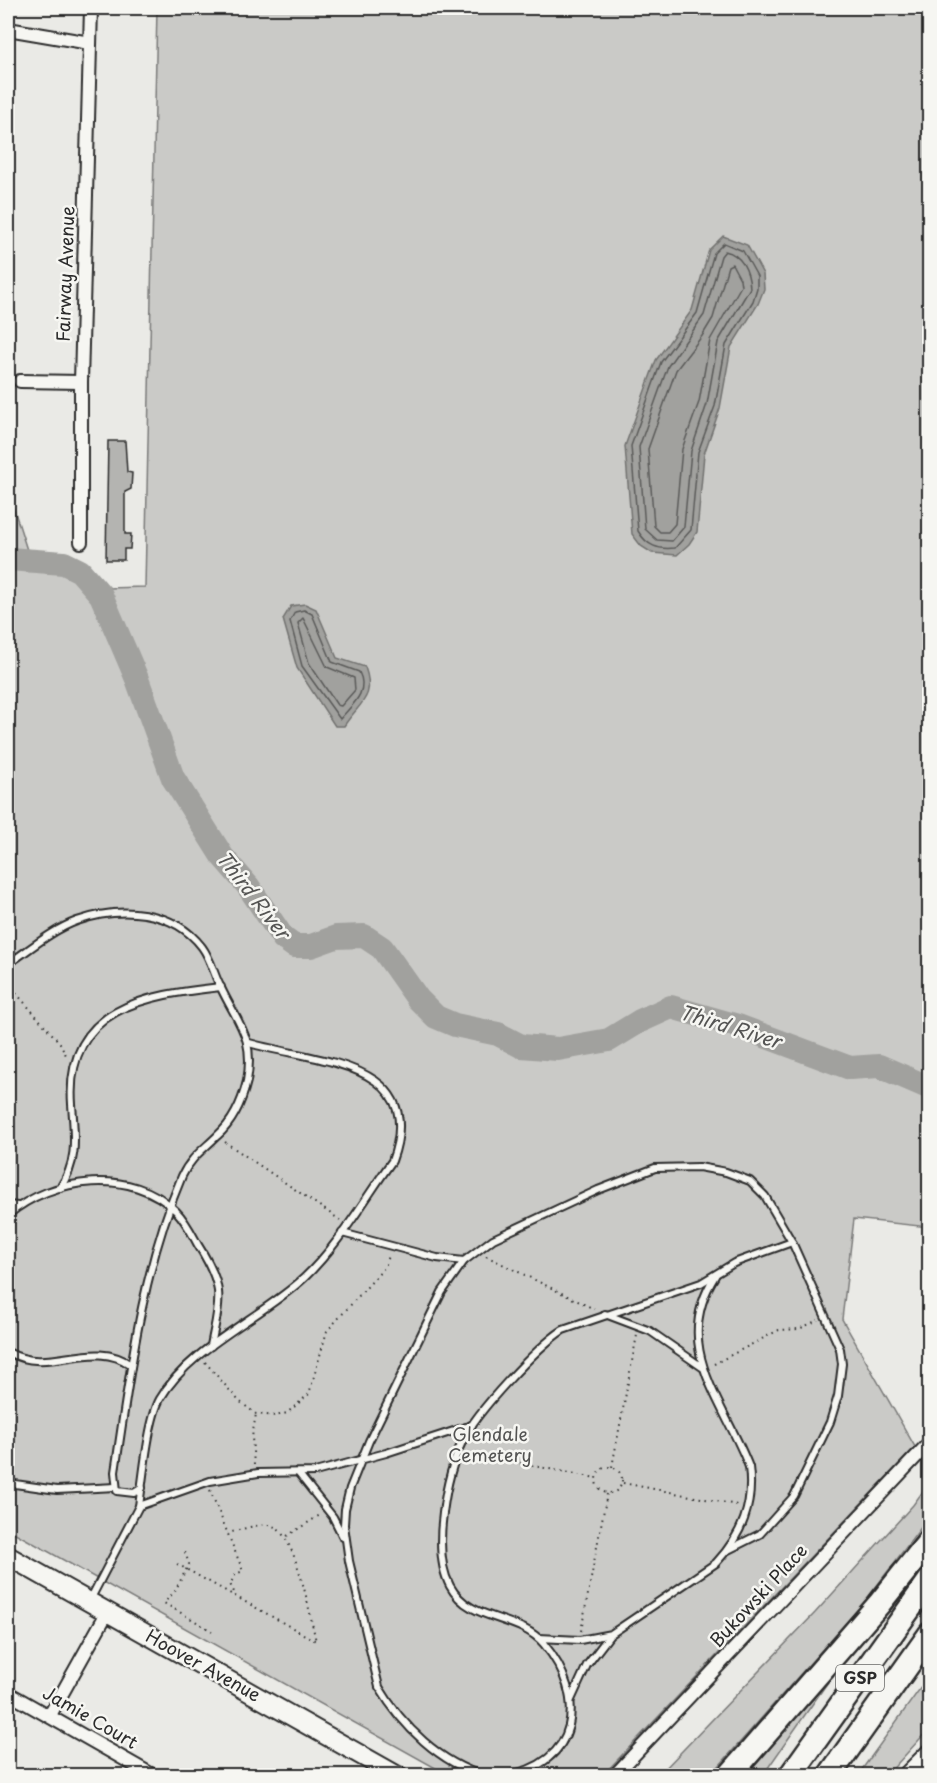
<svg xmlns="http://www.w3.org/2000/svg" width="937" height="1783" viewBox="0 0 937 1783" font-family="'Playpen Sans',sans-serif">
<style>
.green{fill:#cacac7;stroke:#7a7a79;stroke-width:1.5}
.water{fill:#a1a19e;stroke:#727270;stroke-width:1.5}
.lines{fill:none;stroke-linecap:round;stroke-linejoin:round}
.shore{stroke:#5a5a59;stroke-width:1.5}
.river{stroke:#a1a19e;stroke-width:24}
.building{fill:#b4b4b1;stroke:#2b2b2b;stroke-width:1.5}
.lane-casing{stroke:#2b2b2b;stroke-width:10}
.street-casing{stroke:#2b2b2b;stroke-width:16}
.secondary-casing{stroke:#2b2b2b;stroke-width:22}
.highway-casing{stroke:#2b2b2b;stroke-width:27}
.path{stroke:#2b2b2b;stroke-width:2;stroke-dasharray:1.5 4.5;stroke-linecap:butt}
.lane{stroke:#f6f6f2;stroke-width:6}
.street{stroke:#f6f6f2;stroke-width:12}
.secondary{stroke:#f6f6f2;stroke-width:18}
.highway{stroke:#f6f6f2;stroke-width:22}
.labels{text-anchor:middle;stroke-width:5;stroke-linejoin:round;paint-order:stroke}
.shield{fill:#f6f6f2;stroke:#686867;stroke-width:1.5}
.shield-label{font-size:16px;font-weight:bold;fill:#2b2b2b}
.street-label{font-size:18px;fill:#2b2b2b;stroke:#f6f6f2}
.park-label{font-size:18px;fill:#535352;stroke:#f6f6f2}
.water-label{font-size:20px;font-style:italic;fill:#545453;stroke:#f6f6f2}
</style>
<rect width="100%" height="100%" fill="#eaeae6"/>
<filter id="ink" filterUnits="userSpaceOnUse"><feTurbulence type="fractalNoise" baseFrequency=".0167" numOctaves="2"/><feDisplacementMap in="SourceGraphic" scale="12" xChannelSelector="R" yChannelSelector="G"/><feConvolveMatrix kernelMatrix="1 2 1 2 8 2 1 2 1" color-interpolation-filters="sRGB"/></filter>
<g filter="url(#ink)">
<g class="green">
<polygon points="157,8 929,8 929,1227 854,1219 842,1319 915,1447 603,1775 448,1775 8,1529 8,500 11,500 27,550 72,559 106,588 145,587"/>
<polygon points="929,1483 929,1517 866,1600 711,1775 659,1775 815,1613 913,1505"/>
<polygon points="853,1646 763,1775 740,1776"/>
<polygon points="929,1676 929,1729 887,1775 858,1775"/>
</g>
<g class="water">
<polygon points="723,236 747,245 763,274 764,289 758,304 731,347 720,408 704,454 697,532 689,544 677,555 652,553 641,546 632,534 625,446 656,360 692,310 709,250"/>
<path d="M305,604L316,609L337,658L365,667C376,698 360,702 344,726H335L297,668L283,619L291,606Z"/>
</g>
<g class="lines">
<g class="shore">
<path d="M724,243L743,251L757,276V288L753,301L726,345L715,406L698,452L691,530L675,548C658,550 647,546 638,531L631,446L661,362L697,313L714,253Z"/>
<path d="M725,251C742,255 749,271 750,288L718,342L707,404L691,451L684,527L672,541L657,540L645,529L639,447L668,366L704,315L721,256Z"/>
<polygon points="732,264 740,279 741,286 710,340 699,402 682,449 675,524 668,532 660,532 654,526 648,449 676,370 702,336 713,318 728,266"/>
<path d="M304,610L312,614L332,662L359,672C369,692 353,704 340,719L302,666L290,621L295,612Z"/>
<polygon points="303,618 327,667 354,678 355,690 341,706 337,705 309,663 298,623"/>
</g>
<polyline class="river" points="8,559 64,563 80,571 101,595 137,679 173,778 222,856 248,886 283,938 294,946 311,946 336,937 364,936 382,948 418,999 436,1017 455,1025 498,1034 521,1046 558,1049 609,1040 640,1021 671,1007 738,1026 850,1068 879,1066 930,1088"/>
</g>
<polygon class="building" points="108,441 125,441 127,472 132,473 131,489 125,492 125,534 131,534 130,549 124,549 124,560 106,560"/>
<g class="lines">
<defs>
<g id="lane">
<path d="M8,964C30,949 52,930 77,921C120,906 173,909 202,947C211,959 214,975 221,988C238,1024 255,1037 247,1081C242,1102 234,1121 217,1136C204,1149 190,1158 182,1176C142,1270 130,1372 115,1472L117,1491L134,1493L142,1488"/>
<path d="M60,1188C79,1160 74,1135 72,1104C65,1007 146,995 221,987"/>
<polyline points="8,1205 18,1206"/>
<path d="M8,1215C52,1177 132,1167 176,1211C186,1221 192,1234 198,1245C207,1259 216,1275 218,1291C220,1309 214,1328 211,1346"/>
<polyline points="342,1233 437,1258 464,1261"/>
<polyline points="605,1314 650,1331 702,1367"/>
<path d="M8,1352C50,1376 92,1337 131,1365"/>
<polyline points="299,1474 333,1517 343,1537"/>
<polyline points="8,1483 57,1490 116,1487"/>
<path d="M139,1506C143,1479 148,1421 160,1399C190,1347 261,1318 304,1278C339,1245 364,1200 392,1161C429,1060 313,1062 249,1043"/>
<polyline points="90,1600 139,1506 210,1481 258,1473 315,1472 386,1453 472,1425"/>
<path d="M539,1638L580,1640L611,1634L716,1563C742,1535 754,1505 749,1467C724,1401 670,1347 715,1276"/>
<polyline points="571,1700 587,1665 610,1635"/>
<path d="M485,1776C440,1763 402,1726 379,1687L349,1561L344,1525L345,1509L350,1488L369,1441L442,1292L464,1261L493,1239L598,1190L655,1168L699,1167L726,1172L750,1181L765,1196L792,1242L840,1349L842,1364L838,1396L830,1422L794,1496L760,1534L728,1550"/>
<path d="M503,1776C580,1765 588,1697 544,1644C519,1614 470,1623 450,1586C431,1551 446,1475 463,1440C476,1412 537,1347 563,1330L701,1283L734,1263L792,1242"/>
</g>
<g id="street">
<polyline points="8,29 90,43"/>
<polyline points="20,381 81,382"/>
<polyline points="81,542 81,382 91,8"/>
<polyline points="8,1693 154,1776"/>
<polyline points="50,1715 107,1613"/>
<polyline points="614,1776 930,1442"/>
</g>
<g id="secondary">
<polyline points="8,1556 398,1776"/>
<polyline points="907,1776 930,1753"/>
</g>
<g id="highway">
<polyline points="729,1776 879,1604 930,1540"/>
<polyline points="790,1776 930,1580"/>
<polyline points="829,1776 930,1634"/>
</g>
</defs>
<use href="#lane" class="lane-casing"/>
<use href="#street" class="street-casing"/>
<use href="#secondary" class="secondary-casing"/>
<use href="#highway" class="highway-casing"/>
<g class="path">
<polyline points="8,984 60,1043 67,1057"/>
<polyline points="225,1142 340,1220"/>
<polyline points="486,1256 594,1309"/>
<polyline points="205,1362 239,1401 256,1414 276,1416 287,1413 309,1394 327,1331 385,1267 389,1256"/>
<polyline points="714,1364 779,1330 799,1329 818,1320"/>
<polyline points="467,1453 596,1478"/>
<polyline points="254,1465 252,1437 256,1414"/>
<circle cx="609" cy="1480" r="13"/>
<polyline points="612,1467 637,1335"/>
<polyline points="623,1483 737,1505"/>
<polyline points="210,1490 243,1571 236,1574 230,1584 236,1596"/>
<polyline points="287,1536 320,1515"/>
<polyline points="185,1552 189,1564 175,1591 164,1603 212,1631"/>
<path d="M177,1564L316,1641C310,1617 296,1528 269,1525C256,1524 240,1530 228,1533"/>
<polyline points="581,1631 607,1494"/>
</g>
<use href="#lane" class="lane"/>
<use href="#street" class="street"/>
<use href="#secondary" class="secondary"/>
<use href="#highway" class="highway"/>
</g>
</g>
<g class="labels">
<rect class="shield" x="836" y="1665" width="48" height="26" rx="4.5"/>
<g class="shield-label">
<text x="860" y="1684">GSP</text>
</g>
<g class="street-label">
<text transform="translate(66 274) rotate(-88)" y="6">Fairway Avenue</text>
<text transform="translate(759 1596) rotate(-47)" y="6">Bukowski Place</text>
<text transform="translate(203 1666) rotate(29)" y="6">Hoover Avenue</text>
<text transform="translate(90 1718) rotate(30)" y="6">Jamie Court</text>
</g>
<g class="park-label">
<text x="490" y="1441">Glendale<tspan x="490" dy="21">Cemetery</tspan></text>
</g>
<g class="water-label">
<text transform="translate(253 895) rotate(52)" y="7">Third River</text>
<text transform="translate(730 1027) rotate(17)" y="7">Third River</text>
</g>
</g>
<rect width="937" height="1783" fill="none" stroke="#f6f6f2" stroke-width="30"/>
<rect x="15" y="15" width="907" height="1753" fill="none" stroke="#2b2b2b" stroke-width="2" filter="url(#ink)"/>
</svg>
